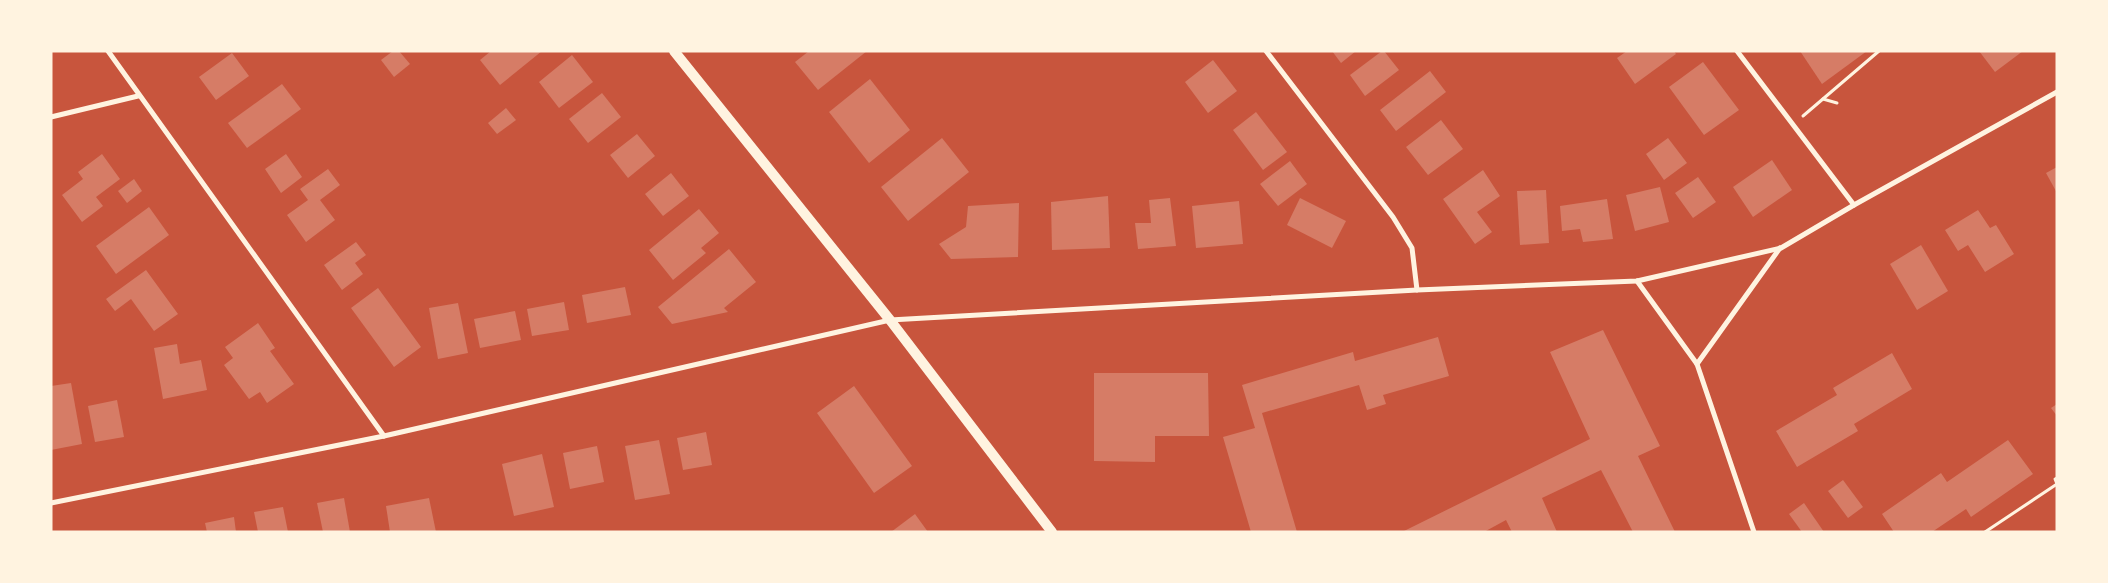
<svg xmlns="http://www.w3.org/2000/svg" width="2108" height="583" viewBox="0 0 2108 583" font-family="'Golos Text',sans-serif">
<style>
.building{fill:#d67c66}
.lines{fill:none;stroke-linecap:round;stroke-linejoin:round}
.path{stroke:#fff3e0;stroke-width:3}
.minor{stroke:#fff3e0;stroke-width:5}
.secondary{stroke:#fff3e0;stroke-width:10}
</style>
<rect width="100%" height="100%" fill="#c8553d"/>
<g class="building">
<polygon points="393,51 399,51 410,64 394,77 381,60"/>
<polygon points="491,51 542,51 500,85 480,60"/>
<polygon points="809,51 867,51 818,90 795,62"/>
<polygon points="1332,51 1356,51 1341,63"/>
<polygon points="1382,51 1384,51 1399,70 1365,96 1350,75"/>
<polygon points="1627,51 1674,51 1676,54 1635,84 1617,58"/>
<polygon points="1800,51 1867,51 1822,84"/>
<polygon points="1979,51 2023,51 1995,72"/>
<polygon points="232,53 249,76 216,100 199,77"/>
<polygon points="572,55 593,82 559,108 539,82"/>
<polygon points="1213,60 1237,91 1208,113 1185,82"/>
<polygon points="1703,62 1739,110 1704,135 1669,87"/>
<polygon points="1430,71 1446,92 1396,131 1380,110"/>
<polygon points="870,79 910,130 869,163 829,112"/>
<polygon points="282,84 301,109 247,148 228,123"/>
<polygon points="602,93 621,117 588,143 569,119"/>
<polygon points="506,108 516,120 497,134 488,123"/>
<polygon points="1256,112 1287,152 1263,170 1233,130"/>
<polygon points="1441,120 1463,149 1428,175 1406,147"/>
<polygon points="637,134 655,156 628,178 610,155"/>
<polygon points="942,138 969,172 908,221 881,187"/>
<polygon points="1668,138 1687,163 1664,180 1646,154"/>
<polygon points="102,154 120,179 96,197 103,206 82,222 62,195 83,179 78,172"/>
<polygon points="286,154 302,177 281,193 265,169"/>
<polygon points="1772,160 1792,190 1753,217 1733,187"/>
<polygon points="1290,161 1307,184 1278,206 1260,184"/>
<polygon points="2057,167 2057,193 2046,173"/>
<polygon points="328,169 340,185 320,200 335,220 306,242 287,215 308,200 300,189"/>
<polygon points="1483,170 1500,196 1477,212 1492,232 1475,244 1443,199"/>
<polygon points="671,173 689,196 663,216 645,194"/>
<polygon points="1698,177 1716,202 1693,218 1675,193"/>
<polygon points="134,179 142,191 127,203 118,191"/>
<polygon points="1660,187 1669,222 1635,231 1626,195"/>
<polygon points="1546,190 1549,243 1520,245 1517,191"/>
<polygon points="1108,196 1110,248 1052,250 1051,202"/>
<polygon points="1170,198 1176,246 1138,249 1135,223 1151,223 1149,200"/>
<polygon points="1300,198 1346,221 1332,248 1287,225"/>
<polygon points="1607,199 1613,239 1583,242 1580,229 1562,231 1560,206"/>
<polygon points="1239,201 1243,244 1196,248 1192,206"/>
<polygon points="1019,203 1018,257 951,259 939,244 966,227 968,206"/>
<polygon points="149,207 169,235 116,274 96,246"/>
<polygon points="699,209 719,233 701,248 706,253 673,280 649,250"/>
<polygon points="1978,210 1990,228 1996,225 2014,254 1985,272 1968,245 1958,251 1945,230"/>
<polygon points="356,242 366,255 355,263 363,274 342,290 324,265"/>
<polygon points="1921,245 1948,291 1917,310 1890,264"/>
<polygon points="729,249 756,282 724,308 728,312 672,324 658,307"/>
<polygon points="146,270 178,314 154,331 131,299 115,311 106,299"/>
<polygon points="625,287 631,315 587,323 582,295"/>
<polygon points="378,288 421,347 394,367 351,308"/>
<polygon points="564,302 569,330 532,336 527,309"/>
<polygon points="458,303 468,353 438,359 429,308"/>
<polygon points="515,311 521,340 480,348 474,319"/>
<polygon points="258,323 275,348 270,351 294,384 267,403 260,392 249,399 224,365 233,358 225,347"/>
<polygon points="1603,330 1660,446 1638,456 1675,532 1633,532 1601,470 1542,498 1557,532 1512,532 1506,520 1484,532 1402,532 1590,439 1550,352"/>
<polygon points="1438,337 1449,376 1383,395 1386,404 1367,410 1359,385 1262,413 1297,532 1251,532 1223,437 1255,428 1242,385 1353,352 1355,361"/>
<polygon points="177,344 180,364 201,360 207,390 163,399 154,348"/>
<polygon points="1892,353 1912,389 1854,424 1858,431 1797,467 1776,431 1837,395 1833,388"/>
<polygon points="1094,373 1208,373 1209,436 1155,436 1155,462 1094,461"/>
<polygon points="71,383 82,444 51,450 51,386"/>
<polygon points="854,386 912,466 874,493 817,413"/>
<polygon points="117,400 124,437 95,442 88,406"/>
<polygon points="2057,404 2057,416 2051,408"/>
<polygon points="706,432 712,465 683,470 677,438"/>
<polygon points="659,440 670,494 635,500 625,446"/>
<polygon points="2008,440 2033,474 1971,517 1966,509 1932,532 1894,532 1882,514 1941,473 1947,482"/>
<polygon points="597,446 604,482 570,489 563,453"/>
<polygon points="542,454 554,507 514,516 502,464"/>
<polygon points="1843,480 1863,507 1848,518 1828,491"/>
<polygon points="344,498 350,532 323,532 317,503"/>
<polygon points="429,498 436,532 390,532 386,506"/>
<polygon points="1804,503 1824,532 1802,532 1789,514"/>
<polygon points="283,507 288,532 258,532 254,512"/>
<polygon points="915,514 928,532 891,532"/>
<polygon points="234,517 236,532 207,532 205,523"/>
</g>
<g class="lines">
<g class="path">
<polyline points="1823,99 1837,103"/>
<polyline points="1803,116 1879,51"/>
<polyline points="2057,478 2055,479 2057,484"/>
<polyline points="1985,532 2057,484"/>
</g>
<g class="minor">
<polyline points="108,51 384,436"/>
<polyline points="1266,51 1393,217 1412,248 1417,290"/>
<polyline points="1737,51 1854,205"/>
<polyline points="51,117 138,96"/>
<polyline points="1637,281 1697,364 1754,532"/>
<polyline points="1697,364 1780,248"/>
<polyline points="51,503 384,436 890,320 1417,290 1637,281 1781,248 1854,205 2057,92"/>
</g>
<polyline class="secondary" points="674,51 890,320 1052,532"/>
</g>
<rect width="2108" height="583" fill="none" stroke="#fff3e0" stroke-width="105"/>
</svg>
